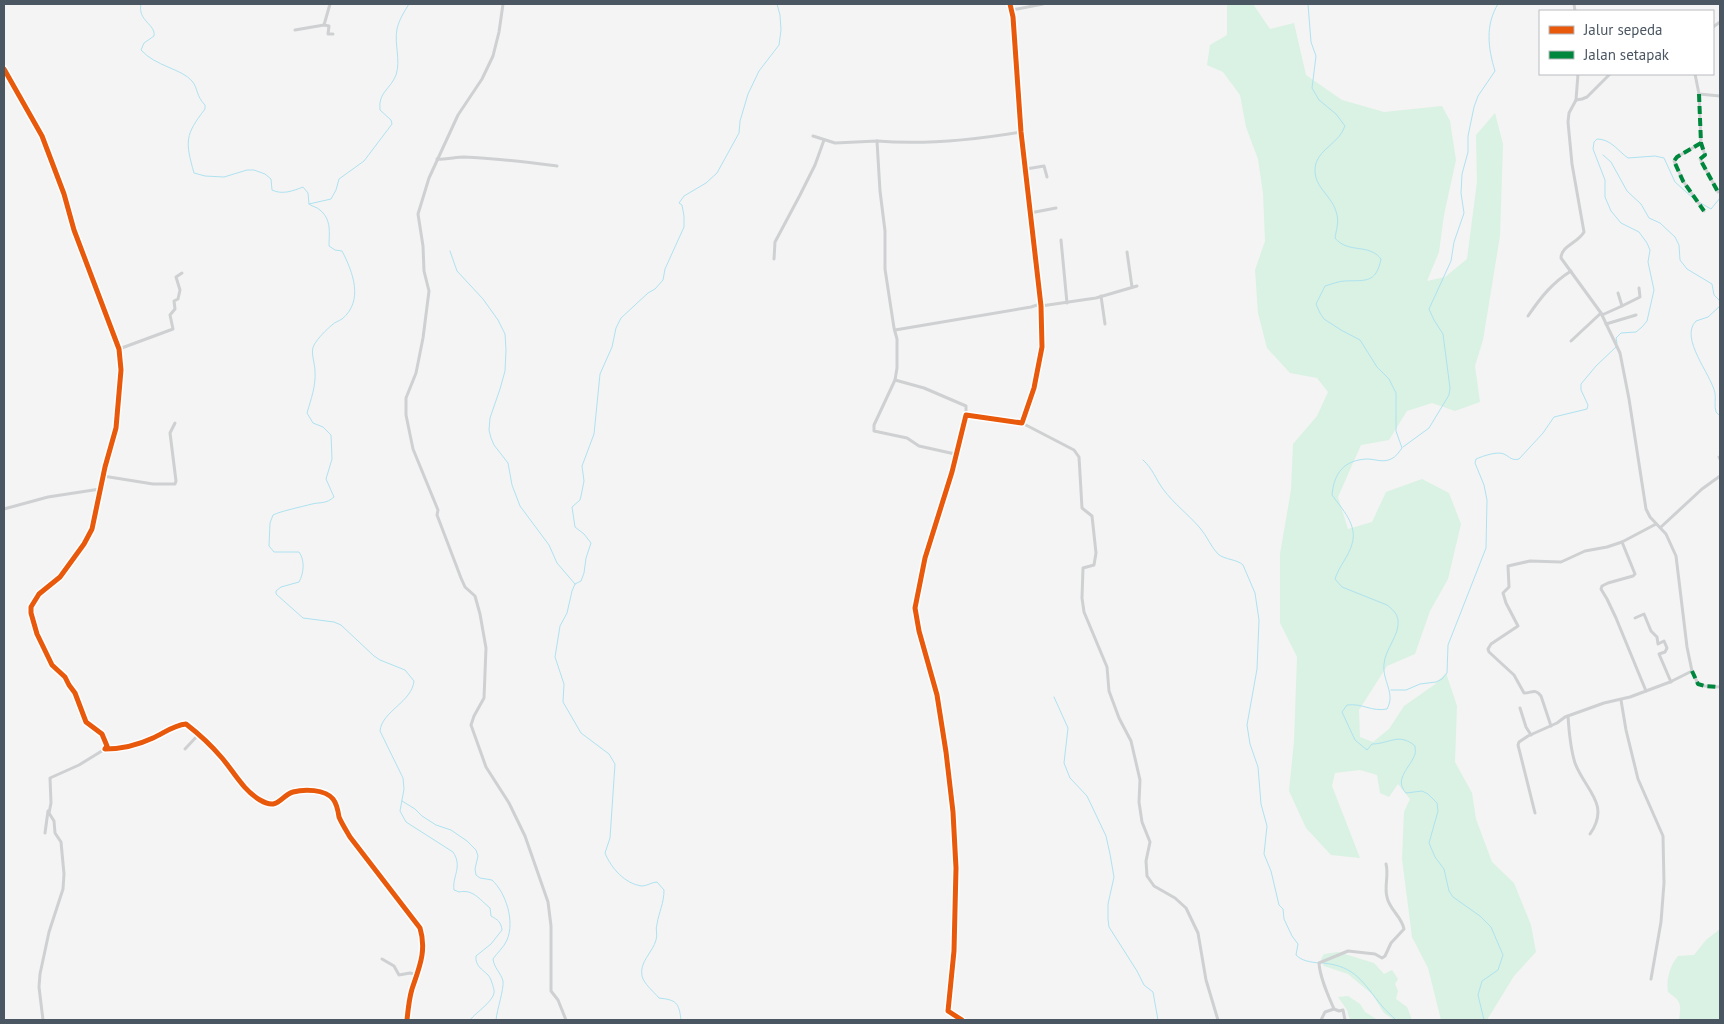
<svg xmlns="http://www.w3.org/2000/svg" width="1724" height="1024" viewBox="0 0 1724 1024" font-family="'PT Sans',sans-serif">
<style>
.green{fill:#d9f2e3}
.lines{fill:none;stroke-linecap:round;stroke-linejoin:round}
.stream{stroke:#aee2f0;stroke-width:1}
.minor{stroke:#ced0d2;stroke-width:3}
.quiet{stroke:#00873e;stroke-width:4;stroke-dasharray:8 4;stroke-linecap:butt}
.cycleway-casing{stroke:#fff;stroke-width:8}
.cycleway{stroke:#e8590c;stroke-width:5}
</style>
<rect width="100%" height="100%" fill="#f4f4f4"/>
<g class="green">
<polygon points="1227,4 1253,4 1270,29 1294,23 1306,75 1342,100 1384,112 1442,106 1450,121 1456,160 1444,215 1439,252 1427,281 1445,277 1467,259 1477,182 1476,135 1495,113 1503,144 1500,236 1483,340 1475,366 1480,402 1455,411 1432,403 1407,411 1389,440 1361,445 1338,497 1348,529 1372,522 1386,492 1422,479 1449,493 1461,524 1448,579 1430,611 1415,654 1387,666 1359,710 1360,737 1373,742 1389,729 1404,706 1434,685 1446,673 1457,706 1455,762 1472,793 1476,819 1492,862 1514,883 1531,925 1536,952 1514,976 1487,1020 1441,1020 1428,968 1412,937 1402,859 1404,812 1410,799 1398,784 1389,797 1380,793 1377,775 1360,770 1335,773 1332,786 1360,858 1331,855 1306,828 1289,791 1294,741 1297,657 1280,623 1280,554 1291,490 1293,444 1317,416 1328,392 1317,378 1290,373 1267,348 1258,313 1255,270 1265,241 1263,193 1258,159 1246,127 1240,95 1223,72 1207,65 1210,45 1227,35"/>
<path d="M1720,929V1020H1679C1681,1004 1682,1002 1668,992C1666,979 1670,966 1678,956L1694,955L1706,940Z"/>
<polygon points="1338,952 1374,963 1384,974 1392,970 1398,979 1395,984 1398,991 1396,999 1407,1007 1412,1020 1394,1020 1384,1013 1372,994 1348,974 1324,966 1321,959 1324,954"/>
<polygon points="1348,996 1360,1004 1365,1012 1378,1020 1350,1020 1347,1010 1338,997"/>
</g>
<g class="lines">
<g class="stream">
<path d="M141,4C137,21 156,24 154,36L144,43L141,50C155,66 182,69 192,81C198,88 196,96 205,105V109C185,135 185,141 194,173L205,176L224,177L247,170H254L265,174L271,179L272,190C282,195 293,191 303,187L308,193L309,204C313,207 317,207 320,210C332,220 329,233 329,246L335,250L342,251C353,272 364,301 342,319C339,321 335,322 332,325C326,330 318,338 314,345C310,352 315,363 315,371C316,386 311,399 307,413L313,423L323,427L331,435L332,459L326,479L334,497C326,504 321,502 312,504C301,507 281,511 273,515L270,523L269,546L274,552H299C305,560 304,573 299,582L281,587L276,591V594L303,618L334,622L341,625L374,656L380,660L405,670L414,681C412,702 382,711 380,731L403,778L404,789L400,811L406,822L453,852C463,867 452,876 454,890L459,892C473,889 479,899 490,908L491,916C498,920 501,922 502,930L491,944L476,956C475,966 482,969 488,975C491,978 493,986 494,990C496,1000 476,1012 470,1020"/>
<path d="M1308,4L1311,42L1316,56L1312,88L1319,100L1336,114L1345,126C1339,143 1321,148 1316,163C1310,187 1333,194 1337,215C1339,223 1336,231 1335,238C1348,254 1369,243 1381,259C1376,284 1365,280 1345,281C1339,281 1332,284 1325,286L1316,304L1320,313L1324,319L1341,330L1360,340L1377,367L1389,379L1396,393V431L1402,448C1399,452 1396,457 1391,459C1383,463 1375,459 1367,459C1344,460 1334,473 1332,495C1342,509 1358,525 1352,544C1349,556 1339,566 1335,579L1342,587L1387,605C1392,609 1397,613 1398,620C1400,635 1385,649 1384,664C1382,681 1396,693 1387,709C1371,712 1363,703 1347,705L1342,712L1355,740L1367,750L1372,744C1389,744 1399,732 1415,746C1415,748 1416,753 1415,754C1411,767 1393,779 1406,793L1422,791L1428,794L1437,803L1438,811L1429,843L1435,857L1444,869L1449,891L1453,897L1480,916L1491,927L1503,955L1498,970L1482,981L1478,995L1484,1020"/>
<polyline points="1603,155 1611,162 1627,191 1641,204 1649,218 1660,223 1675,237 1679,245 1680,260 1687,269 1712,284 1714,295 1720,301"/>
<polyline points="1699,202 1711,209 1720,198"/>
<path d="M309,204L331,199L336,190L339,179L364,161L392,124L391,120L380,110C378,92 390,90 396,75C401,60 394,44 397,29C399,20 404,12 409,4"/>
<polyline points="450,251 457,271 483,299 498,320 505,334 506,350 505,371 500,389 490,418 489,430 491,438 494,445 508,463 512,485 520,506 549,545 557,563 575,584"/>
<path d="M1720,306L1708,317L1696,321C1679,338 1711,374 1715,393C1716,399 1714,406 1716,412L1720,416"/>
<path d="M1617,343L1616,338L1621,333L1636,332L1642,327L1647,321L1654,290L1648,262L1650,250L1647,243L1639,232L1621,223L1611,211L1605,197V180L1593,149L1594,142L1597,139C1611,139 1618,151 1628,158L1655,156L1664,158L1675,182L1694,199"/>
<path d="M1403,447L1429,428L1449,395L1450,388L1443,334L1434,320L1429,309L1451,261L1454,242L1464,213L1461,193L1462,174L1468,152V136L1474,107L1478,96L1495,71C1488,48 1485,25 1498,4"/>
<path d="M1143,460C1153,469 1155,478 1163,489C1174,504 1188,514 1200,528C1207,536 1211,547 1218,554C1225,560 1237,559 1243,565L1255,593L1259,620L1257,669L1247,725L1250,744L1258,767L1261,804L1267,826L1264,854L1271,871L1279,905L1283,909L1284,919L1292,936L1298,944L1296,955C1302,961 1310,962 1319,963"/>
<path d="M1391,690H1406L1420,684L1436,682L1442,679L1447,673L1448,645L1486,548L1487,500L1484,485L1475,463L1476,459C1483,456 1497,451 1504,454C1510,457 1512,461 1519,459L1543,433L1554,417L1587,409L1588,405L1581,390V384L1596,366L1616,347"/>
<polyline points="1054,697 1068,728 1064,763 1070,778 1087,796 1106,836 1110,854 1114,877 1108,904 1108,919 1109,927 1137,971 1144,985 1153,992 1158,1020"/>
<path d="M402,801L415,809L422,816L436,825L451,830L467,841L476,850L478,856L475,869L476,875L480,878L492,880C506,893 515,921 507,940C504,947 497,953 493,959C494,968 501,973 503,981C504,990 497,1009 496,1020"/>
<path d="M1323,963C1356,966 1363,983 1382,1006C1386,1011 1391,1015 1396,1020"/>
<path d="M681,1020C679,1002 676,1000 659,998C653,991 644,984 642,976C639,962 653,952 656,940C658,935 655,929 657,924C659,912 664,903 664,890L657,882C652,882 647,886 642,886C625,884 611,868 605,853L610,838L615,764L609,754L581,733L563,702L564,684L555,657L560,626L567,613L572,591L575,584L581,581L584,573L586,558L591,543L584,534L575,527L572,507L580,500L581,496L584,481L582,466L594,434L600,374L612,347L616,328L621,318L648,293L655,289L663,280L665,269L684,227V216L682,205L679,203L684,196L706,183L717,173L739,133L740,121L748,94L759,71L779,45L781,30L780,15L777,4"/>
</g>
<g class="minor">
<polyline points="330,4 324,25 329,26 328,34 333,34"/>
<polyline points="503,4 499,32 493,56 482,79 458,115 429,178 418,214 423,246 424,271 429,291 423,338 416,373 406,398 406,415 413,449 438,510 437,515 461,578 465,587 475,596 480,614 486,648 484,698 474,716 471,725 486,767 509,803 525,836 548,902 551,926 551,991 558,1000 566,1020"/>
<polyline points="1574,4 1575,11"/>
<polyline points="1012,10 1043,4"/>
<polyline points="1713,27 1720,22"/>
<polyline points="295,30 324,25"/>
<path d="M4,69L42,136L64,194L74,230L119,349L121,370L116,428L105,467L92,529L84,544L60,577L39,594L31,607V613L37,634L52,665L65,677L69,685L75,693L86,722L102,734L107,746L105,749C122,749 138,745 153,738C164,733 174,725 186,724C199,734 211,745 222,758C234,772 243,790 260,800C279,811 280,796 293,792C304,789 325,789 333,799C337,804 338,810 339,817C342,824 346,830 350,837L420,928C427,951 419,968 412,989C409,999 408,1010 407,1020"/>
<path d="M1578,74L1576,100L1569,113L1568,122L1572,164L1584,232C1578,243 1561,246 1561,258L1601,313L1620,353L1629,399L1646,509L1650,517L1666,534L1676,556L1687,647L1692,671L1698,684L1705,686L1720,687"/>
<polyline points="1695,74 1699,94 1720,96"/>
<polyline points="1699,94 1701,143 1705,155 1700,159 1718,192"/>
<polyline points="1576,100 1582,99 1587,97 1610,74"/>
<polyline points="813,136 835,143 877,141 880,191 885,231 885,269 894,328 897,339 897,368 895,380 874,425 874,431 907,438 919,446 955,454"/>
<path d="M877,141C925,145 974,140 1021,132"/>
<polyline points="1701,143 1677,157 1674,161 1683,181 1704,211"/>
<path d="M437,159C447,160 455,157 464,157C496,158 526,162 557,166"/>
<polyline points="1026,169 1044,166 1047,177"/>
<polyline points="1030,213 1056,208"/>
<polyline points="1061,240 1067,303"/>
<polyline points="1127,252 1132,287"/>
<polyline points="774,259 775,242 800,195 815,165 824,140"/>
<polyline points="1101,296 1105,324"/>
<polyline points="1041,306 1096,298 1137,286"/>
<polyline points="1622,306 1640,297 1639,288"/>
<polyline points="1602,315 1622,306 1618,293"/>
<path d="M1528,316C1541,297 1552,283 1571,271"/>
<polyline points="1606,324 1636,315"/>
<polyline points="895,330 1031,307 1040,304"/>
<polyline points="1571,341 1601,313"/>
<polyline points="119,349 173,329 170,315 175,309 174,301 178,299 180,290 176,277 182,273"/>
<polyline points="895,380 924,388 966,406 966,415"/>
<polyline points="1022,423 1074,450 1079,457 1082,508 1092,516 1096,553 1094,565 1083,568 1082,598 1084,612 1107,667 1109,691 1119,718 1131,741 1140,780 1139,802 1142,822 1150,842 1146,861 1147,876 1154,886 1175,898 1186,908 1198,933 1206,980 1218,1020"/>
<polyline points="1719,457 1720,459"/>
<polyline points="103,476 153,484 175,484 176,481 170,433 175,423"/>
<polyline points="4,509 48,497 100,489"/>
<polyline points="1661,527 1702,489 1720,476"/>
<polyline points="1622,542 1635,574 1633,576 1608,583 1602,586 1601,589 1607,599 1616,618 1646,691"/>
<polyline points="1635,618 1644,614 1651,631 1657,637 1658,644 1664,641 1667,648 1665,652 1659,654 1671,682"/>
<polyline points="1621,700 1626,730 1638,779 1663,836 1664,883 1661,922 1651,979"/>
<polyline points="1520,708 1526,727 1531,735"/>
<path d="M1568,716C1569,732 1570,747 1575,763C1585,790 1611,804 1590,834"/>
<path d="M1551,726L1541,696C1535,688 1532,693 1524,693L1514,675L1489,652L1488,649L1491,644L1518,626L1506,603L1503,593L1509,587L1508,566L1530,561L1561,562L1585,551L1607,547L1622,542L1656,524"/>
<polyline points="185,749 199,734"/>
<polyline points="1535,813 1518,745 1519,742 1528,736 1557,723 1565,717 1604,703 1630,697 1670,682 1692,671"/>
<polyline points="45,833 48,811"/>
<polyline points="382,959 394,966 399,975 410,973 418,975"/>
<path d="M1334,1009C1328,995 1320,978 1319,963L1348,951L1375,954L1382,958L1385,956L1391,943L1404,929C1402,917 1389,909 1387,897C1384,887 1389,875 1386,864"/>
<polyline points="43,1020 39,987 40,974 49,932 63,889 64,874 61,842 55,833 54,821 49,813 51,803 50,778 79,765 105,749"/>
<polyline points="962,1020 948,1011 954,951 956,868 953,812 946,752 937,695 919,631 915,608 925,558 952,472 966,415 1022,423 1034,388 1042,347 1041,306 1021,132 1013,17 1010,4"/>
<polyline points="1321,1020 1325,1012 1334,1009 1339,1011 1343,1010 1345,1020"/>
</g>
<g class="quiet">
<polyline points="1699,94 1701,143 1705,155 1700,159 1718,192"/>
<polyline points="1701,143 1677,157 1674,161 1683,181 1704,211"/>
<polyline points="1692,671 1698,684 1705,686 1720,687"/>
</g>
<defs>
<g id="cycleway">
<path d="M4,69L42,136L64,194L74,230L119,349L121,370L116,428L105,467L92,529L84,544L60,577L39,594L31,607V613L37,634L52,665L65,677L69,685L75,693L86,722L102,734L107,746L105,749C122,749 138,745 153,738C164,733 174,725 186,724C199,734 211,745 222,758C234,772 243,790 260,800C279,811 280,796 293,792C304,789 325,789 333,799C337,804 338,810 339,817C342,824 346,830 350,837L420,928C427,951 419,968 412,989C409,999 408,1010 407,1020"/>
<polyline points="962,1020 948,1011 954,951 956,868 953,812 946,752 937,695 919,631 915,608 925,558 952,472 966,415 1022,423 1034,388 1042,347 1041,306 1021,132 1013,17 1010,4"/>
</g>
</defs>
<use href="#cycleway" class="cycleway-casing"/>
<use href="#cycleway" class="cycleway"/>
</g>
<rect width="1724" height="1024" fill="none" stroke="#4a5661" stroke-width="10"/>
<rect x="1539" y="10" width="175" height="65" fill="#ffffff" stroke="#b7bbc0"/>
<rect x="1549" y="26" width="25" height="8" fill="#e8590c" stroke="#b7bbc0"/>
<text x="1584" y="35" font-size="15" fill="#4a5661">Jalur sepeda</text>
<rect x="1549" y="51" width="25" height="8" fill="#00873e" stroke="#b7bbc0"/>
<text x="1584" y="60" font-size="15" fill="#4a5661">Jalan setapak</text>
</svg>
